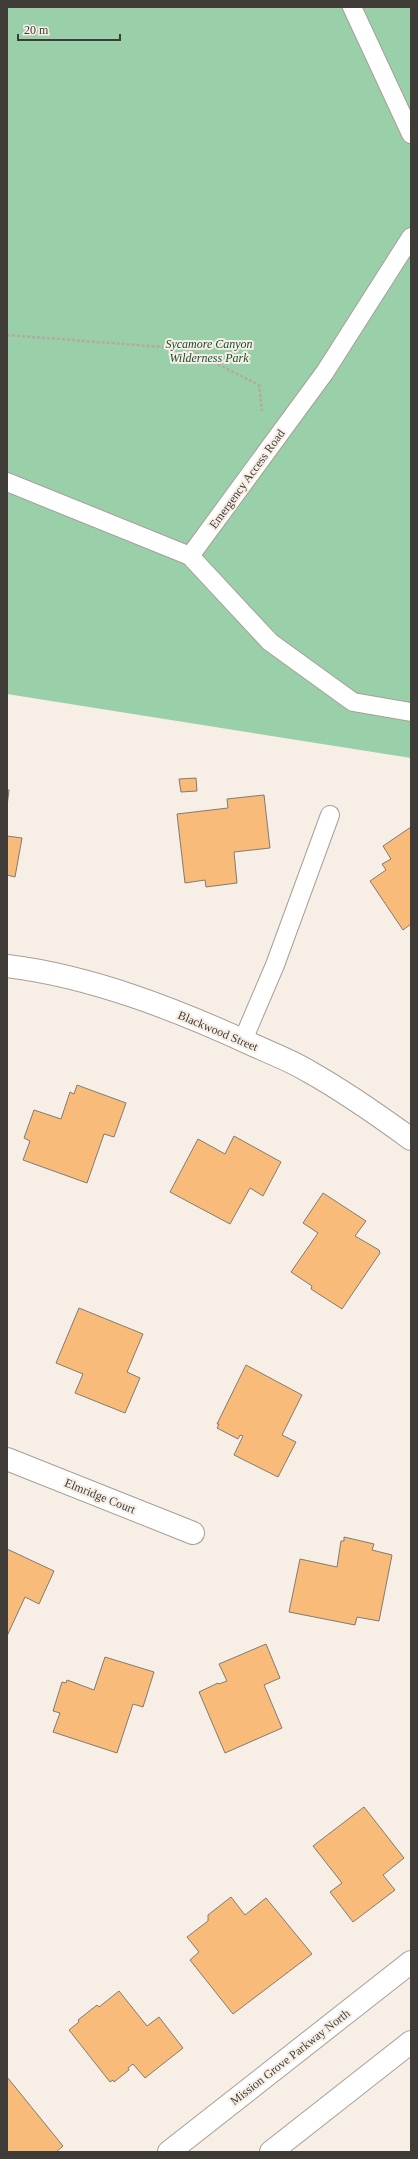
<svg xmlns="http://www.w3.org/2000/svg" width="418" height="2159" viewBox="0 0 418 2159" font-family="Georgia,serif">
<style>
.green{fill:#99d0aa}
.building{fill:#f8bb79;stroke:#827b72}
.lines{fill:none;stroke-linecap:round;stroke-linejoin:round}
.lane-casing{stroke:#a79f96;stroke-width:20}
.street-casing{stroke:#a79f96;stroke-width:24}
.secondary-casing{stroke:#a79f96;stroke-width:24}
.path{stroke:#b2aaa3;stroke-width:2.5;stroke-dasharray:3 2;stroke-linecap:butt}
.lane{stroke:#fff;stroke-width:18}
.street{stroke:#fff;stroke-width:22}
.secondary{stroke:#fff;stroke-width:22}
.labels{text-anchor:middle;stroke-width:4;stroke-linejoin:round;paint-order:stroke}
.park-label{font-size:12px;font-style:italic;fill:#16502e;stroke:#f7eee5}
.street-label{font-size:12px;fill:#3f3b37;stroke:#f7eee5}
</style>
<rect width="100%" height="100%" fill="#f7eee5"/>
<polygon class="green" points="7,7 411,7 411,758 7,694"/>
<g class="building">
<polygon points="196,778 197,791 181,792 179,779"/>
<polygon points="7,790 9,790 7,806"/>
<polygon points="264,795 270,848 234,852 237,883 206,887 205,880 185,883 177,814 228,808 227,799"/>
<polygon points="411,827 411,924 403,930 370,881 386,870 382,864 391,859 383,846"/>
<polygon points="7,836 22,838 15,877 7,875"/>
<polygon points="77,1085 126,1103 114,1137 104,1134 87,1183 23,1160 30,1141 24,1138 34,1110 61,1119 70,1092 74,1094"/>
<polygon points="234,1136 281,1162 263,1196 250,1188 230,1224 170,1192 198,1139 225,1154"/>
<polygon points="323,1193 366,1221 355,1236 379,1250 380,1253 342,1309 311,1289 312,1286 291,1272 318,1233 303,1223"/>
<polygon points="79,1308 143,1334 127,1372 140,1378 125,1413 75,1393 83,1374 56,1363"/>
<polygon points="246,1365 302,1395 282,1435 296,1442 278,1477 234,1455 243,1436 240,1435 238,1439 217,1428 219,1424 217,1424"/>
<polygon points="344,1537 374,1544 372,1550 392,1555 379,1621 357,1617 355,1625 289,1612 300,1559 337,1567 341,1541 344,1541"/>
<polygon points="7,1549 54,1571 39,1604 25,1597 7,1636"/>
<polygon points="266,1644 280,1678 264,1685 282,1728 225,1753 199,1692 218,1683 219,1684 227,1681 219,1664"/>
<polygon points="105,1657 154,1672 143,1707 133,1704 117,1753 53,1732 60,1713 53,1711 62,1682 66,1683 67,1680 94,1690"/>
<polygon points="364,1807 404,1858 383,1875 395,1890 353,1922 330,1892 342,1883 313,1846"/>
<polygon points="231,1897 245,1915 266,1898 312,1954 233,2014 190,1960 199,1952 187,1937 208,1921 208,1915"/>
<polygon points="119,1991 147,2026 159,2017 183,2048 145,2078 133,2064 128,2068 129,2070 114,2082 113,2080 110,2082 69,2030 79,2022 78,2020 97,2005 99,2007"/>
<polygon points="7,2077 63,2146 56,2152 7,2152"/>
</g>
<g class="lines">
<defs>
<g id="lane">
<polyline points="352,7 411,134"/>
<polyline points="7,482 190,556 270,642 353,702 411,712"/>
<polyline points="190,556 325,372 411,237"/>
<polyline points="243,1040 275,965 330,815"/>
</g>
<g id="street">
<path d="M7,966C90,976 175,1009 251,1044C270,1053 290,1060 308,1071C344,1091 378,1115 411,1139"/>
<polyline points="7,1459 193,1533"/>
</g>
<g id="secondary">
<polyline points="169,2152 411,1962"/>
<polyline points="271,2152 411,2042"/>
</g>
</defs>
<use href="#lane" class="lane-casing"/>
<use href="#street" class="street-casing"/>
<use href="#secondary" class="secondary-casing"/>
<polyline class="path" points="7,335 188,349 259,385 262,411"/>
<use href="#lane" class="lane"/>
<use href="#street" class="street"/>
<use href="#secondary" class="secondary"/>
</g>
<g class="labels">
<g class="park-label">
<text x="209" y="348">Sycamore Canyon<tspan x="209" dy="14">Wilderness Park</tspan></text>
</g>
<g class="street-label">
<text transform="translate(247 479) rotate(-54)" y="4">Emergency Access Road</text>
<text transform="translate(218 1031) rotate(23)" y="4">Blackwood Street</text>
<text transform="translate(100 1496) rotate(22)" y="4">Elmridge Court</text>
<text transform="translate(290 2057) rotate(-38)" y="4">Mission Grove Parkway North</text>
</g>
</g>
<rect width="418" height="2159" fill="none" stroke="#3f3b37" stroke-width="16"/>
<path d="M18 34v6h102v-6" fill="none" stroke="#3f3b37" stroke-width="2"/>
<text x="24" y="34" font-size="12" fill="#3f3b37" stroke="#f7eee5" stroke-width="3" paint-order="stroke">20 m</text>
</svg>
